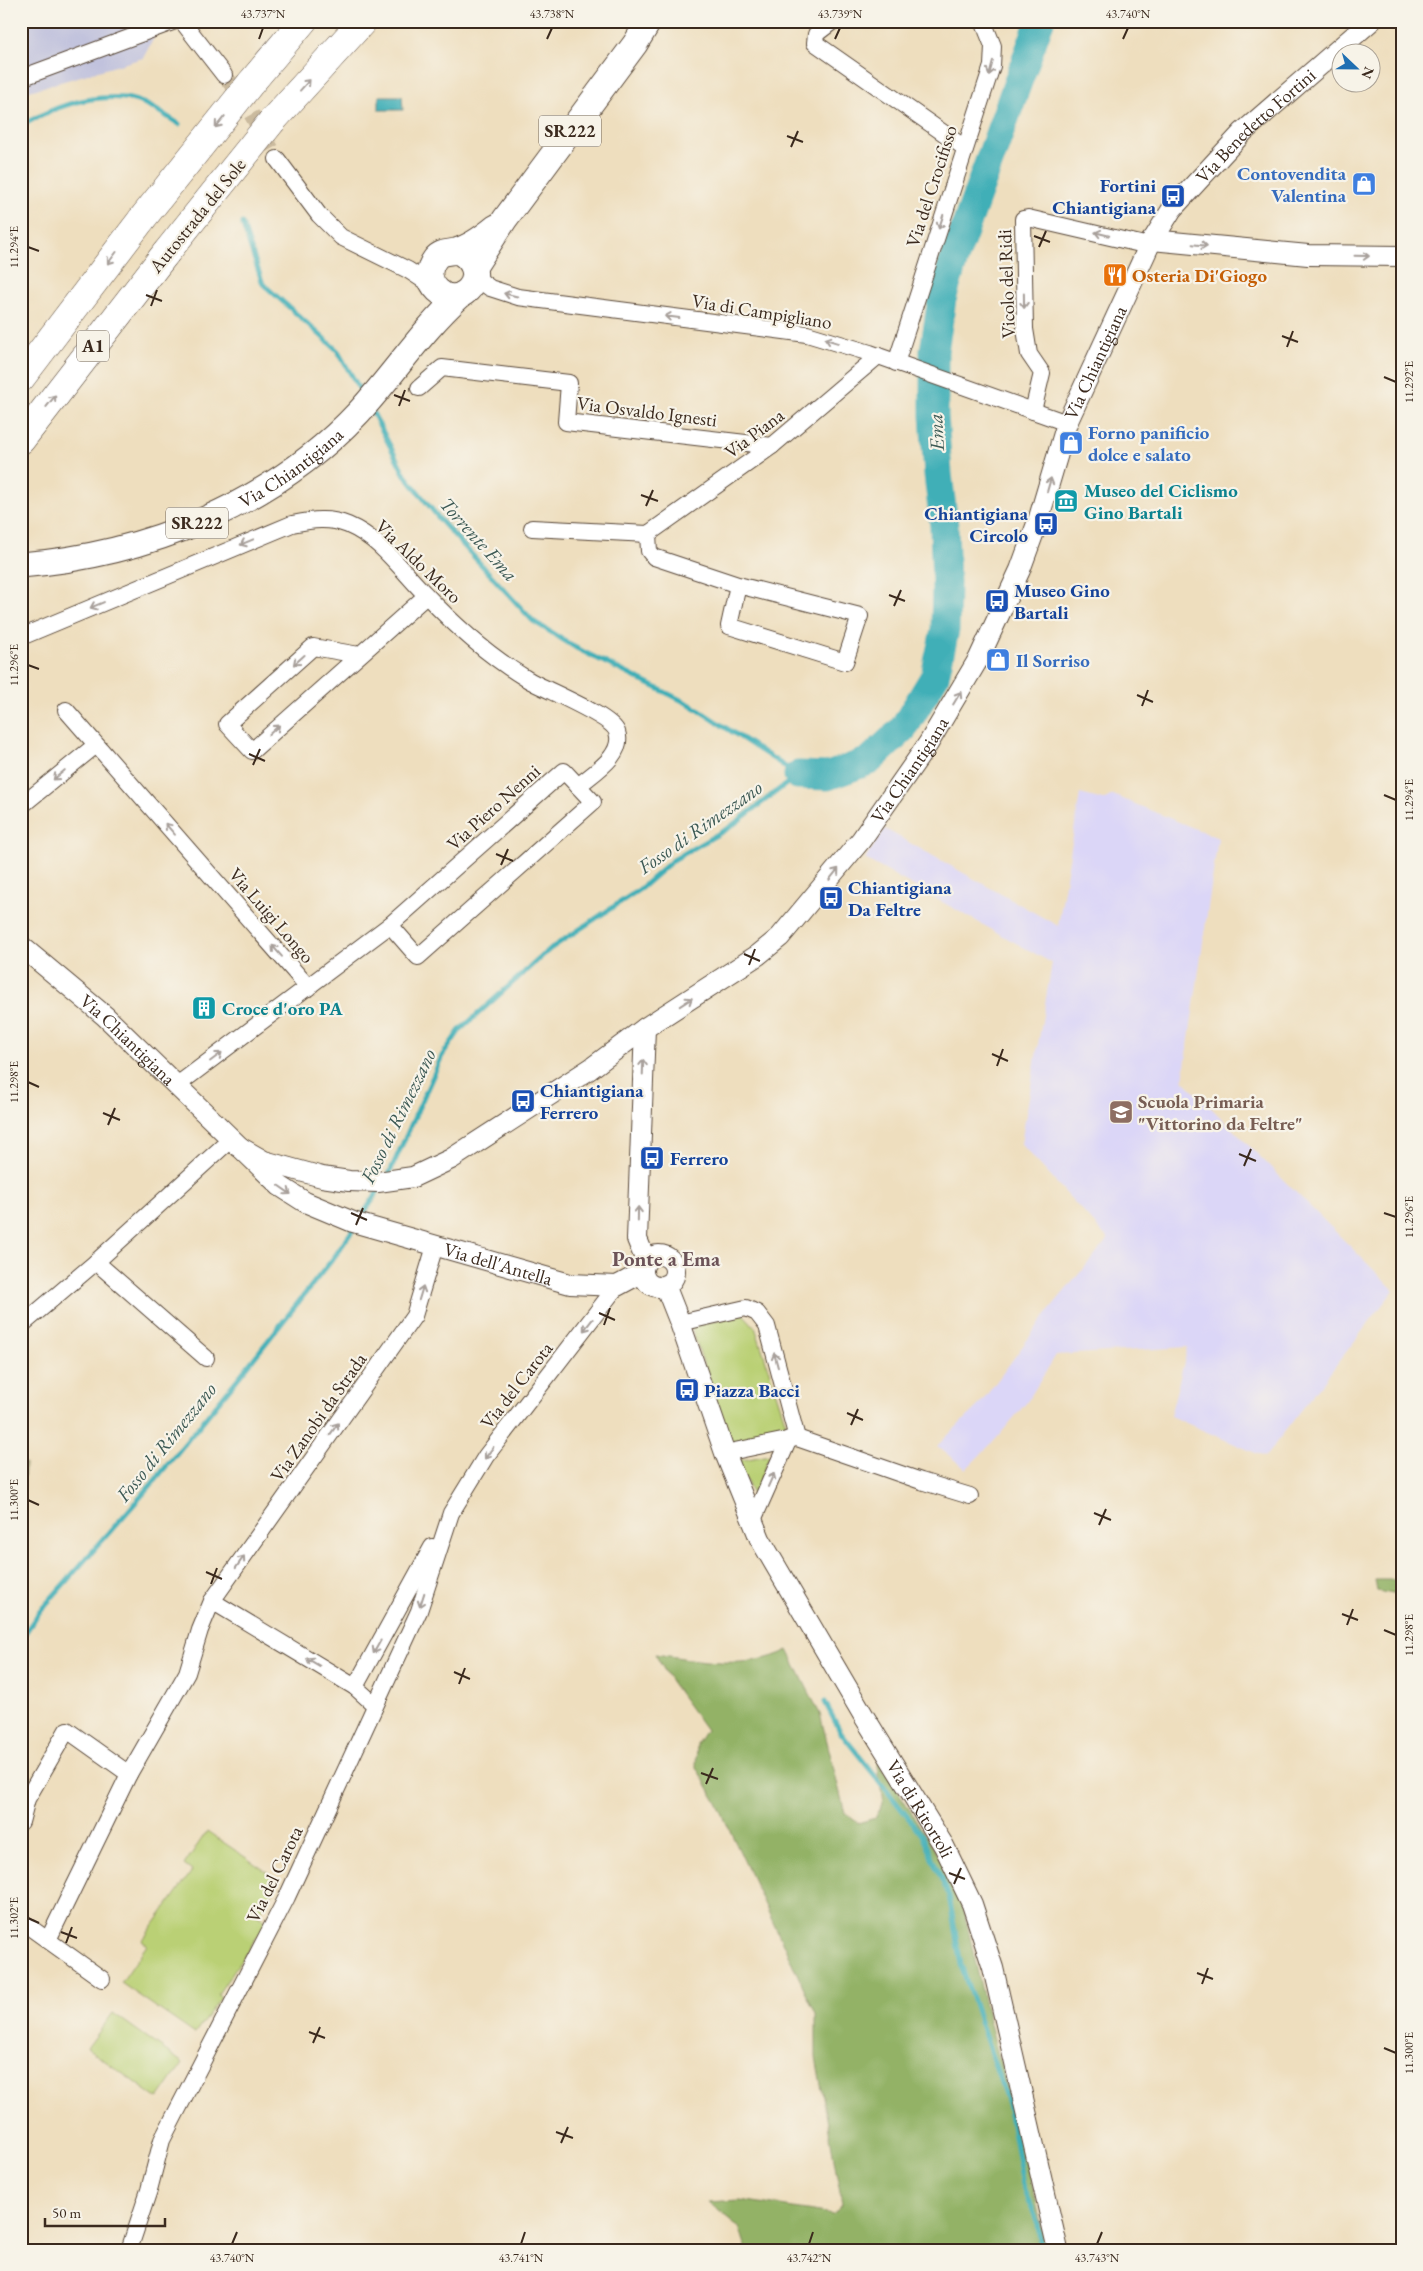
<svg xmlns="http://www.w3.org/2000/svg" width="1423" height="2271" viewBox="0 0 1423 2271" font-family="'EB Garamond',serif">
<style>
.built{fill:#dbd6f7}
.industrial{fill:#c1c2dd}
.green{fill:#bad074;stroke:#7a7d49}
.forest{fill:#93b266;stroke:#676e42}
.water{fill:#3fafb7;stroke:#3d6c6a}
.lines{fill:none;stroke-linecap:round;stroke-linejoin:round}
.stream{stroke:#3fafb7;stroke-width:5}
.river{stroke:#3fafb7;stroke-width:29}
.minor-tunnel{stroke:#caba9e;stroke-width:16;stroke-dasharray:16 8;stroke-linecap:butt}
.minor-casing{stroke:#564536;stroke-width:18}
.tertiary-casing{stroke:#564536;stroke-width:22}
.primary-casing{stroke:#564536;stroke-width:27}
.motorway-casing{stroke:#564536;stroke-width:29}
.minor{stroke:#fff;stroke-width:16}
.tertiary{stroke:#fff;stroke-width:20}
.primary{stroke:#fff;stroke-width:25}
.motorway{stroke:#fff;stroke-width:28}
.motorway-bridge-casing{stroke:#564536;stroke-width:29;stroke-linecap:butt}
.motorway-bridge{stroke:#fff;stroke-width:28}
.oneway{stroke:#a79f9a}
.ticks{fill:none;stroke:#3b2a1e;stroke-width:2}
.labels{text-anchor:middle;stroke-width:4.5;stroke-linejoin:round;paint-order:stroke}
.shield{fill:#f7f3e8;stroke:#73665b;stroke-width:1}
.shield-label{font-size:18px;font-weight:bold;fill:#3b2a1e}
.street-label{font-size:19px;fill:#3b2a1e;stroke:#f7f3e8}
.shop-label{font-size:19px;font-weight:bold;fill:#366cbe;stroke:#f7f3e8;text-anchor:start}
.transit-label{font-size:19px;font-weight:bold;fill:#164399;stroke:#f7f3e8;text-anchor:start}
.food-label{font-size:19px;font-weight:bold;fill:#c56008;stroke:#f7f3e8;text-anchor:start}
.culture-label{font-size:19px;font-weight:bold;fill:#0d838f;stroke:#f7f3e8;text-anchor:start}
.education-label{font-size:19px;font-weight:bold;fill:#785e54;stroke:#f7f3e8;text-anchor:start}
.water-label{font-size:20px;font-style:italic;fill:#3c5954;stroke:#f7f3e8}
.quarter-label{font-size:21px;font-weight:bold;fill:#6c5358;stroke:#f7f3e8}
.neatline{fill:none;stroke:#3b2a1e;stroke-width:2}
.ticks-label{font-size:12px;text-anchor:middle;fill:#3b2a1e}
</style>
<rect width="100%" height="100%" fill="#f7f3e8"/>
<filter id="ink" filterUnits="userSpaceOnUse"><feTurbulence type="fractalNoise" baseFrequency=".02" numOctaves="2"/><feDisplacementMap in="SourceGraphic" scale="10" xChannelSelector="R" yChannelSelector="G"/><feConvolveMatrix kernelMatrix="1 2 1 2 8 2 1 2 1" color-interpolation-filters="sRGB"/></filter>
<filter id="wash" filterUnits="userSpaceOnUse"><feTurbulence type="fractalNoise" baseFrequency=".0096" numOctaves="4" result="noise"/><feDisplacementMap in="SourceGraphic" scale="20" xChannelSelector="R" yChannelSelector="G"/><feGaussianBlur stdDeviation="1.12" result="paint"/><feColorMatrix in="noise" values="0 0 0 0 0 0 0 0 0 0 0 0 0 0 0 0 0 1.4 0 .05"/><feComposite in="paint" operator="in"/></filter>
<g filter="url(#wash)">
<rect width="100%" height="100%" fill="#eedebe"/>
<polygon class="built" points="1080,794 1103,800 1113,795 1218,838 1183,1080 1394,1290 1265,1457 1170,1416 1188,1347 1056,1355 1027,1402 996,1439 966,1469 937,1446 980,1404 1050,1309 1108,1239 1021,1144 1052,963 865,859 885,829 1058,926"/>
<polygon class="industrial" points="21,21 163,21 143,58 26,92 21,96"/>
<g class="green">
<polygon points="743,1314 755,1327 787,1427 730,1444 691,1326"/>
<polygon points="770,1455 753,1495 737,1461"/>
<polygon points="207,1831 280,1881 257,1915 267,1922 218,1994 221,1997 195,2034 121,1983 147,1945 142,1941 192,1871 184,1865"/>
<polygon points="113,2013 183,2063 158,2099 87,2048"/>
</g>
<g class="forest">
<polygon points="25,1463 21,1551 21,1464"/>
<polygon points="1375,1580 1402,1580 1402,1596 1377,1591"/>
<path d="M788,1650L820,1714L845,1813L858,1823L875,1818L883,1804L877,1758L952,1877L967,1924L985,2005L1028,2166L1047,2250H747L739,2227L708,2202L740,2200L833,2214L842,2204L816,2057V2014L717,1803L696,1767L697,1744L706,1730L670,1680L655,1654C699,1660 747,1671 788,1650Z"/>
</g>
<polygon class="water" points="379,96 402,96 403,110 379,110"/>
<g class="lines">
<g class="stream">
<path d="M21,126C53,107 86,95 124,98C144,100 163,114 179,124"/>
<polyline points="242,223 263,284 337,350 364,397"/>
<polyline points="371,409 405,475 441,521 533,621 576,648 691,705 798,775 730,827 673,860 640,889 550,949 460,1030 442,1056 389,1174"/>
<polyline points="360,1219 380,1188"/>
<polyline points="21,1639 40,1611 151,1485 243,1372 335,1256 354,1228"/>
<polyline points="825,1702 841,1733 922,1835 949,1896 961,1965 1008,2104 1023,2184 1038,2224 1041,2250"/>
</g>
<polyline class="river" points="798,775 828,776 869,761 903,729 935,676 945,630 946,584 944,526 938,474 934,415 934,351 942,299 954,259 1040,21"/>
</g>
</g>
<g filter="url(#ink)">
<g class="lines">
<polyline class="minor-tunnel" points="224,75 241,96 277,159"/>
<defs>
<g id="minor">
<polyline points="182,21 224,75"/>
<polyline points="833,21 816,34 815,43 965,148"/>
<polyline points="21,78 175,21"/>
<polyline points="277,159 319,215 341,237 408,270 434,287"/>
<polyline points="475,277 490,288 518,297 807,334 870,353 1067,423"/>
<polyline points="896,363 992,66 993,46 983,21"/>
<polyline points="419,388 442,368 569,383 566,422 772,446"/>
<polyline points="1033,411 1042,373 1029,354 1025,329 1023,219 1028,218 1149,246"/>
<polyline points="532,528 648,534 772,446 878,356"/>
<polyline points="648,534 649,551 654,557 738,585 860,616 845,662 729,626 738,585"/>
<path d="M21,637L292,524C312,520 329,517 348,525C381,539 401,570 426,595C456,627 489,656 527,679C545,690 612,716 617,732C625,755 593,773 578,786"/>
<polyline points="359,655 313,647 227,724 252,751 426,596"/>
<polyline points="66,710 309,988"/>
<polygon points="564,771 593,802 418,957 390,925"/>
<polyline points="21,806 96,745"/>
<polyline points="176,1086 390,925"/>
<polyline points="96,1262 206,1358"/>
<polyline points="680,1323 746,1308 757,1313 767,1326 797,1438 725,1453"/>
<polyline points="23,1324 96,1262 230,1140"/>
<polyline points="797,1438 921,1481 970,1496"/>
<polyline points="753,1520 789,1439"/>
<polyline points="212,1601 355,1687 375,1705"/>
<polyline points="355,1687 432,1547"/>
<polyline points="21,1822 27,1799 67,1730 129,1774"/>
<polyline points="21,1921 102,1979"/>
<polyline points="48,1940 129,1774 187,1673 200,1630 212,1601 414,1316 435,1246"/>
<polyline points="129,2250 149,2190 162,2140 287,1897 419,1611 451,1513 486,1456 617,1286"/>
</g>
<g id="tertiary">
<polyline points="1152,240 1308,255 1402,256"/>
<path id="s1" d="M21,946L105,1016L280,1186L305,1202L353,1222L570,1284L617,1286L643,1272"/>
<polyline points="645,1028 637,1239 646,1261"/>
<path id="s2" d="M236,1145L264,1161L322,1177L349,1181L378,1182L413,1177L451,1159L590,1069L645,1028L758,955L780,937L861,840L928,744L979,658L1020,570L1038,521L1067,423L1149,246L1172,209L1243,132L1371,21"/>
<circle cx="659" cy="1271" r="16"/>
<path id="s3" d="M665,1285L680,1323L725,1453L760,1539L865,1718L944,1846L972,1904L993,1968L1058,2250"/>
</g>
<g id="primary">
<path d="M456,251C472,256 482,276 468,290C448,310 418,281 435,259C441,251 448,253 456,251C470,247 485,236 496,227"/>
<polyline points="474,267 505,219 635,44 649,21"/>
<path id="s4" d="M21,565C146,555 272,505 359,412C394,374 422,330 461,295"/>
</g>
<g id="motorway">
<polyline points="250,84 303,21"/>
<polyline points="272,121 363,21"/>
<polyline points="21,378 142,219"/>
<polyline points="21,440 166,253"/>
</g>
</defs>
<use href="#minor" class="minor-casing"/>
<use href="#tertiary" class="tertiary-casing"/>
<use href="#primary" class="primary-casing"/>
<use href="#motorway" class="motorway-casing"/>
<use href="#minor" class="minor"/>
<use href="#tertiary" class="tertiary"/>
<use href="#primary" class="primary"/>
<use href="#motorway" class="motorway"/>
<defs>
<g id="motorway-bridge">
<polyline points="142,219 250,84"/>
<polyline points="166,253 272,121"/>
</g>
</defs>
<use href="#motorway-bridge" class="motorway-bridge-casing"/>
<use href="#motorway-bridge" class="motorway-bridge"/>
</g>
<defs><path id="oneway-shaft" d="M-6 0H5M1.5-3L5.5 0L1.5 3" fill="none" stroke-width="1.6" stroke-linecap="round" stroke-linejoin="round" transform="scale(1.25)"/></defs>
<g class="oneway">
<use href="#oneway-shaft" transform="translate(991 68) rotate(105)"/>
<use href="#oneway-shaft" transform="translate(305 85) rotate(-48)"/>
<use href="#oneway-shaft" transform="translate(220 122) rotate(129)"/>
<use href="#oneway-shaft" transform="translate(941 222) rotate(108)"/>
<use href="#oneway-shaft" transform="translate(1102 234) rotate(-166)"/>
<use href="#oneway-shaft" transform="translate(1200 245) rotate(6)"/>
<use href="#oneway-shaft" transform="translate(1362 256) rotate(1)"/>
<use href="#oneway-shaft" transform="translate(112 258) rotate(127)"/>
<use href="#oneway-shaft" transform="translate(511 295) rotate(-167)"/>
<use href="#oneway-shaft" transform="translate(1024 301) rotate(89)"/>
<use href="#oneway-shaft" transform="translate(672 317) rotate(-173)"/>
<use href="#oneway-shaft" transform="translate(832 341) rotate(-163)"/>
<use href="#oneway-shaft" transform="translate(51 401) rotate(-52)"/>
<use href="#oneway-shaft" transform="translate(1049 485) rotate(-74)"/>
<use href="#oneway-shaft" transform="translate(247 542) rotate(157)"/>
<use href="#oneway-shaft" transform="translate(97 605) rotate(157)"/>
<use href="#oneway-shaft" transform="translate(299 660) rotate(138)"/>
<use href="#oneway-shaft" transform="translate(957 698) rotate(-59)"/>
<use href="#oneway-shaft" transform="translate(274 730) rotate(-42)"/>
<use href="#oneway-shaft" transform="translate(59 775) rotate(140)"/>
<use href="#oneway-shaft" transform="translate(170 829) rotate(-131)"/>
<use href="#oneway-shaft" transform="translate(834 874) rotate(-51)"/>
<use href="#oneway-shaft" transform="translate(277 951) rotate(-131)"/>
<use href="#oneway-shaft" transform="translate(686 1002) rotate(-33)"/>
<use href="#oneway-shaft" transform="translate(216 1057) rotate(-37)"/>
<use href="#oneway-shaft" transform="translate(643 1067) rotate(-88)"/>
<use href="#oneway-shaft" transform="translate(285 1190) rotate(35)"/>
<use href="#oneway-shaft" transform="translate(638 1214) rotate(-89)"/>
<use href="#oneway-shaft" transform="translate(421 1293) rotate(-73)"/>
<use href="#oneway-shaft" transform="translate(588 1325) rotate(128)"/>
<use href="#oneway-shaft" transform="translate(776 1360) rotate(-105)"/>
<use href="#oneway-shaft" transform="translate(334 1429) rotate(-55)"/>
<use href="#oneway-shaft" transform="translate(489 1453) rotate(126)"/>
<use href="#oneway-shaft" transform="translate(771 1480) rotate(-66)"/>
<use href="#oneway-shaft" transform="translate(240 1562) rotate(-55)"/>
<use href="#oneway-shaft" transform="translate(422 1600) rotate(108)"/>
<use href="#oneway-shaft" transform="translate(377 1647) rotate(119)"/>
<use href="#oneway-shaft" transform="translate(313 1662) rotate(-149)"/>
</g>
</g>
<path class="ticks" d="M259,39L263,28M547,39L552,28M835,39L840,28M1123,39L1128,28M787,136L803,142M791,147L798,131M1034,236L1050,242M28,247L39,251M1039,247L1046,231M146,295L162,301M151,306L157,290M1282,336L1298,342M1287,347L1293,331M1384,377L1396,382M394,395L410,401M399,406L405,390M641,495L658,501M646,506L653,490M889,595L905,601M894,606L901,590M28,665L39,669M1137,695L1153,702M1142,706L1148,690M249,754L265,761M253,765L260,749M1384,795L1396,800M496,854L513,861M501,865L508,849M744,954L760,961M749,965L755,949M992,1054L1008,1061M997,1066L1003,1049M28,1082L39,1087M103,1113L120,1120M108,1125L115,1108M1239,1154L1256,1161M1244,1166L1251,1149M351,1213L367,1220M1384,1213L1396,1217M356,1225L363,1208M599,1313L615,1320M604,1325L610,1308M847,1413L863,1420M851,1425L858,1409M28,1500L39,1505M1094,1513L1111,1520M1099,1525L1106,1509M206,1572L222,1579M211,1584L217,1568M1342,1614L1358,1620M1347,1625L1353,1609M1384,1630L1396,1635M454,1672L470,1679M459,1684L465,1668M701,1773L718,1779M706,1784L713,1768M949,1873L965,1879M954,1884L961,1868M28,1918L39,1923M61,1932L77,1938M66,1943L72,1927M1197,1973L1213,1979M1202,1984L1208,1968M309,2032L325,2038M313,2043L320,2027M1384,2048L1396,2053M556,2132L573,2138M561,2143L568,2127M232,2244L237,2232M521,2244L525,2232M809,2244L813,2232M1097,2244L1102,2232"/>
<defs>
<symbol id="shop-square" viewBox="-11 -11 22 22"><rect x="-9" y="-9" width="18" height="18" rx="4" fill="#3f7fe0" stroke="#f7f3e8"/><path d="M-5-2.5h2.3a2.7 3.5 0 0 1 5.4 0H5L5.5 6h-11ZM-1.5-2.5h3a1.5 2.3 0 0 0-3 0Z" fill="#fff"/></symbol>
<symbol id="bus-square" viewBox="-11 -11 22 22"><rect x="-9" y="-9" width="18" height="18" rx="4" fill="#1a4fb4" stroke="#f7f3e8"/><path d="M-5-6H5V4H4V6H2V4H-2V6H-4V4H-5ZM-3.5-4V0h7V-4ZM-3.5 1.2v1.5H-2V1.2ZM2 1.2v1.5H3.5V1.2Z" fill="#fff"/></symbol>
<symbol id="restaurant-square" viewBox="-11 -11 22 22"><rect x="-9" y="-9" width="18" height="18" rx="4" fill="#e8710a" stroke="#f7f3e8"/><path d="M-5-6h1v4h1v-4h1v4h1v-4h1v5L-1.5 .5V6h-2V.5L-5-1ZM5-6V6H3V1.5H1.5Q1.5-4 5-6Z" fill="#fff"/></symbol>
<symbol id="museum-square" viewBox="-11 -11 22 22"><rect x="-9" y="-9" width="18" height="18" rx="4" fill="#0f9aa8" stroke="#f7f3e8"/><path d="M0-6L6-3V-2H-6V-3ZM-5-1h2V3h-2ZM-1-1h2V3h-2ZM3-1h2V3H3ZM-6 4H6V6H-6Z" fill="#fff"/></symbol>
<symbol id="building-square" viewBox="-11 -11 22 22"><rect x="-9" y="-9" width="18" height="18" rx="4" fill="#0f9aa8" stroke="#f7f3e8"/><path d="M-4-6H4V6H1V3H-1V6H-4ZM-2.5-4.3h1.7v1.8h-1.7ZM.8-4.3h1.7v1.8H.8ZM-2.5-1h1.7V.8h-1.7ZM.8-1h1.7V.8H.8Z" fill="#fff"/></symbol>
<symbol id="school-square" viewBox="-11 -11 22 22"><rect x="-9" y="-9" width="18" height="18" rx="4" fill="#8d6e63" stroke="#f7f3e8"/><path d="M0-5L7-2L0 1L-7-2ZM-4 1L0 2.5L4 1V4Q0 6-4 4Z" fill="#fff"/></symbol>
</defs>
<g fill-rule="evenodd">
<use href="#shop-square" x="1350" y="170" width="28" height="28"/>
<use href="#bus-square" x="1159" y="182" width="28" height="28"/>
<use href="#restaurant-square" x="1101" y="261" width="28" height="28"/>
<use href="#shop-square" x="1057" y="429" width="28" height="28"/>
<use href="#museum-square" x="1052" y="487" width="28" height="28"/>
<use href="#bus-square" x="1032" y="510" width="28" height="28"/>
<use href="#bus-square" x="983" y="587" width="28" height="28"/>
<use href="#shop-square" x="984" y="646" width="28" height="28"/>
<use href="#bus-square" x="817" y="884" width="28" height="28"/>
<use href="#building-square" x="190" y="994" width="28" height="28"/>
<use href="#bus-square" x="509" y="1087" width="28" height="28"/>
<use href="#school-square" x="1107" y="1098" width="28" height="28"/>
<use href="#bus-square" x="638" y="1144" width="28" height="28"/>
<use href="#bus-square" x="673" y="1376" width="28" height="28"/>
</g>
<g class="labels">
<g class="shield">
<rect x="539" y="115.5" width="62" height="31" rx="4"/>
<rect x="77" y="330.5" width="32" height="31" rx="4"/>
<rect x="166" y="507.5" width="62" height="31" rx="4"/>
</g>
<g class="shield-label">
<text x="570" y="137">SR222</text>
<text x="93" y="352">A1</text>
<text x="197" y="529">SR222</text>
</g>
<g class="street-label">
<text dy="7" stroke="none"><textPath href="#s2" startOffset="1575">Via Benedetto Fortini</textPath></text>
<text transform="translate(931 186) rotate(-72)" y="7">Via del Crocifisso</text>
<text transform="translate(197 215) rotate(-51)" y="7">Autostrada del Sole</text>
<text transform="translate(1006 284) rotate(-92)" y="7">Vicolo del Ridi</text>
<text transform="translate(762 311) rotate(9)" y="7">Via di Campigliano</text>
<text dy="7" stroke="none"><textPath href="#s2" startOffset="1285">Via Chiantigiana</textPath></text>
<text transform="translate(647 411) rotate(7)" y="7">Via Osvaldo Ignesti</text>
<text transform="translate(754 433) rotate(-37)" y="7">Via Piana</text>
<text dy="7" stroke="none"><textPath href="#s4" startOffset="291">Via Chiantigiana</textPath></text>
<text transform="translate(419 561) rotate(44)" y="7">Via Aldo Moro</text>
<text dy="7" stroke="none"><textPath href="#s2" startOffset="835">Via Chiantigiana</textPath></text>
<text transform="translate(493 807) rotate(-42)" y="7">Via Piero Nenni</text>
<text transform="translate(272 915) rotate(49)" y="7">Via Luigi Longo</text>
<text dy="7" stroke="none"><textPath href="#s1" startOffset="142">Via Chiantigiana</textPath></text>
<text dy="7" stroke="none"><textPath href="#s1" startOffset="586">Via dell'Antella</textPath></text>
<text transform="translate(516 1385) rotate(-52)" y="7">Via del Carota</text>
<text transform="translate(318 1417) rotate(-55)" y="7">Via Zanobi da Strada</text>
<text dy="7" stroke="none"><textPath href="#s3" startOffset="585">Via di Ritortoli</textPath></text>
<text transform="translate(274 1874) rotate(-64)" y="7">Via del Carota</text>
</g>
<g class="shop-label">
<text x="1346" y="180" text-anchor="end">Contovendita<tspan x="1346" dy="22">Valentina</tspan></text>
<text x="1088" y="439">Forno panificio<tspan x="1088" dy="22">dolce e salato</tspan></text>
<text x="1016" y="667">Il Sorriso</text>
</g>
<g class="transit-label">
<text x="1156" y="192" text-anchor="end">Fortini<tspan x="1156" dy="22">Chiantigiana</tspan></text>
<text x="1028" y="520" text-anchor="end">Chiantigiana<tspan x="1028" dy="22">Circolo</tspan></text>
<text x="1014" y="597">Museo Gino<tspan x="1014" dy="22">Bartali</tspan></text>
<text x="848" y="894">Chiantigiana<tspan x="848" dy="22">Da Feltre</tspan></text>
<text x="540" y="1097">Chiantigiana<tspan x="540" dy="22">Ferrero</tspan></text>
<text x="670" y="1165">Ferrero</text>
<text x="704" y="1397">Piazza Bacci</text>
</g>
<g class="food-label">
<text x="1132" y="282">Osteria Di'Giogo</text>
</g>
<g class="culture-label">
<text x="1084" y="497">Museo del Ciclismo<tspan x="1084" dy="22">Gino Bartali</tspan></text>
<text x="222" y="1015">Croce d'oro PA</text>
</g>
<g class="education-label">
<text x="1138" y="1108">Scuola Primaria<tspan x="1138" dy="22">"Vittorino da Feltre"</tspan></text>
</g>
<g class="water-label">
<text transform="translate(936 432) rotate(-93)" y="7">Ema</text>
<text transform="translate(479 539) rotate(48)" y="7">Torrente Ema</text>
<text transform="translate(700 827) rotate(-35)" y="7">Fosso di Rimezzano</text>
<text transform="translate(398 1116) rotate(-64)" y="7">Fosso di Rimezzano</text>
<text transform="translate(166 1442) rotate(-51)" y="7">Fosso di Rimezzano</text>
</g>
<g class="quarter-label">
<text x="666" y="1266">Ponte a Ema</text>
</g>
</g>
<rect width="1423" height="2271" fill="none" stroke="#f7f3e8" stroke-width="55"/>
<g transform="translate(1356 68) rotate(112)"><circle r="24" fill="#f7f3e8" stroke="#aca397"/>
<path d="M0-4L9 19L0 12L-9 19Z" fill="#1f6fb2"/>
<text y="-8" font-size="14" font-weight="bold" text-anchor="middle" fill="#3b2a1e">N</text>
</g>
<path d="M45 2218v8h120v-8" fill="none" stroke="#3b2a1e" stroke-width="2.5"/>
<text x="52" y="2218" font-size="15" fill="#3b2a1e" stroke="#f7f3e8" stroke-width="4" paint-order="stroke">50 m</text>
<rect x="28" y="28" width="1368" height="2216" class="neatline"/>
<g class="ticks-label">
<text x="263" y="18">43.737°N</text>
<text x="552" y="18">43.738°N</text>
<text x="840" y="18">43.739°N</text>
<text x="1128" y="18">43.740°N</text>
<text transform="translate(14 247) rotate(-90)" y="4">11.294°E</text>
<text transform="translate(1409 382) rotate(-90)" y="4">11.292°E</text>
<text transform="translate(14 665) rotate(-90)" y="4">11.296°E</text>
<text transform="translate(1409 800) rotate(-90)" y="4">11.294°E</text>
<text transform="translate(14 1082) rotate(-90)" y="4">11.298°E</text>
<text transform="translate(1409 1217) rotate(-90)" y="4">11.296°E</text>
<text transform="translate(14 1500) rotate(-90)" y="4">11.300°E</text>
<text transform="translate(1409 1635) rotate(-90)" y="4">11.298°E</text>
<text transform="translate(14 1918) rotate(-90)" y="4">11.302°E</text>
<text transform="translate(1409 2053) rotate(-90)" y="4">11.300°E</text>
<text x="232" y="2262">43.740°N</text>
<text x="521" y="2262">43.741°N</text>
<text x="809" y="2262">43.742°N</text>
<text x="1097" y="2262">43.743°N</text>
</g>
</svg>
